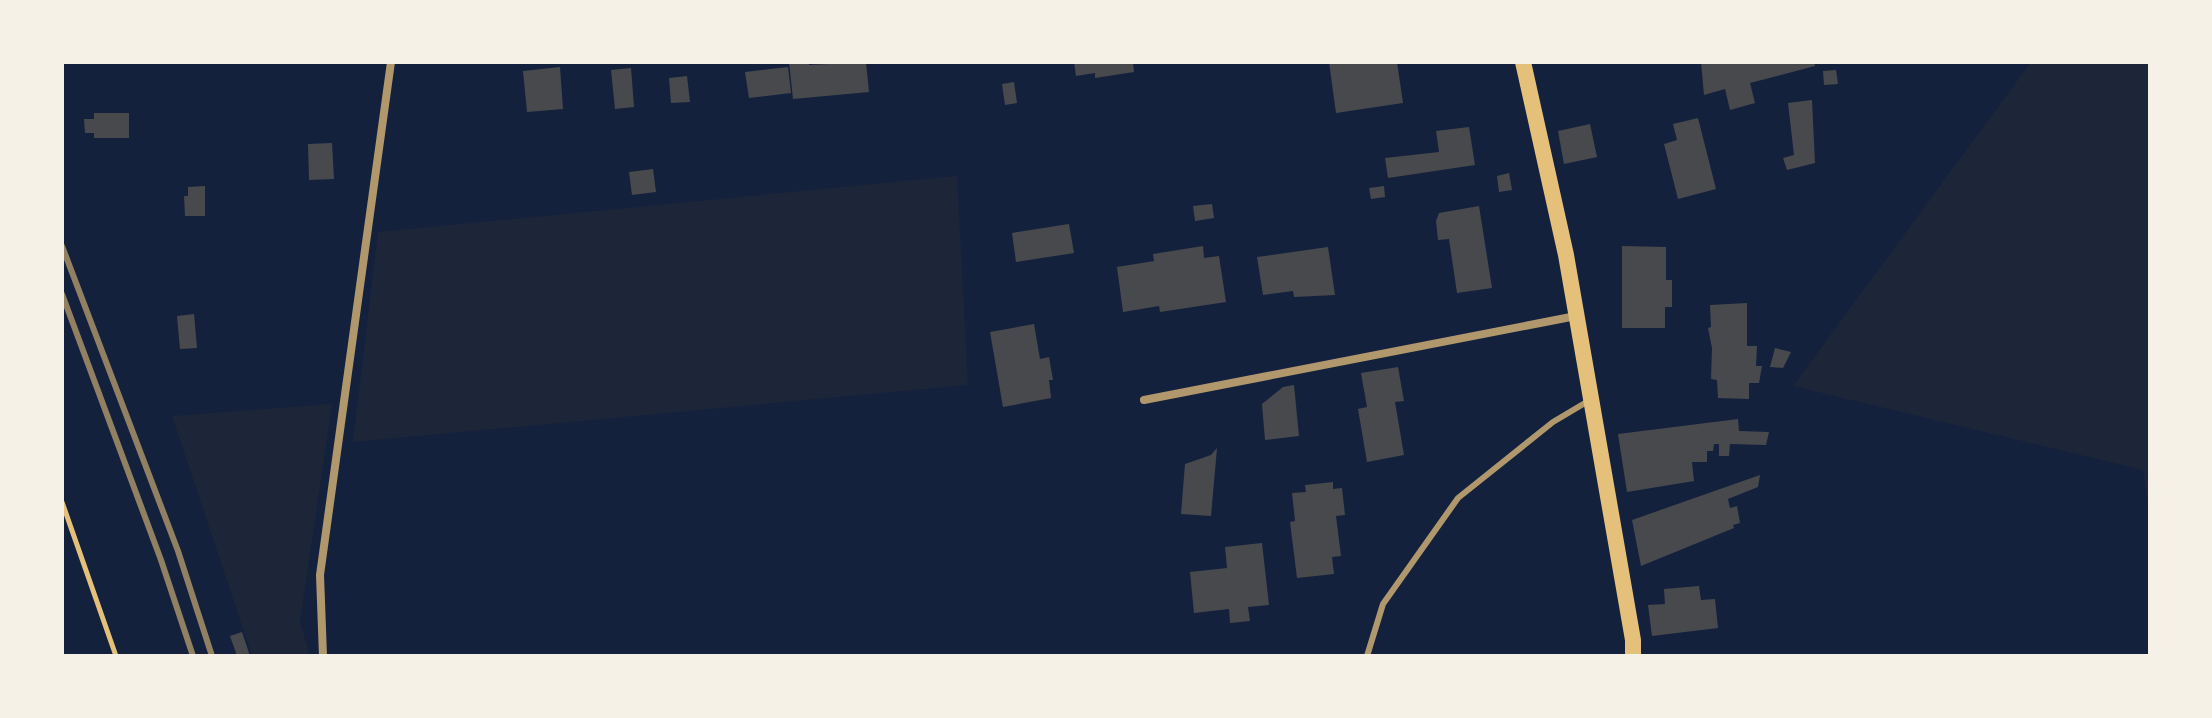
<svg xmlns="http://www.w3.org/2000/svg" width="2212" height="718" viewBox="0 0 2212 718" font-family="'Fira Sans Condensed',sans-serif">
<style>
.green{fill:#1d2539}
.building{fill:#48494c}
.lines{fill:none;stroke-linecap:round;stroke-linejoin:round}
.path{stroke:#e5c07b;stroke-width:5}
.service{stroke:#b1986c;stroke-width:6}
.minor{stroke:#b1986c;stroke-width:8}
.secondary{stroke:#e5c07b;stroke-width:16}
.rail{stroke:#918062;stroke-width:6}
</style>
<rect width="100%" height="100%" fill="#14213d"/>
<g class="green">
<polygon points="2031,62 2150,62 2150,521 2143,470 1793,386"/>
<polygon points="957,176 968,385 353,442 378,232"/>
<polygon points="332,404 300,622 310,656 252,656 172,416"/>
</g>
<g class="building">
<polygon points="789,62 809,62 809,65 866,62 869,92 793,99"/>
<polygon points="1074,62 1133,62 1134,72 1095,78 1095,73 1076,76"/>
<polygon points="1329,62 1397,62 1403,103 1336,113"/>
<polygon points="1701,62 1814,62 1815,66 1750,83 1755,103 1730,110 1725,89 1704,95"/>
<polygon points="560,67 563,109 527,112 523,71"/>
<polygon points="788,67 791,93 749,98 745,72"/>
<polygon points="631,68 634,107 615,109 611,70"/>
<polygon points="1836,70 1838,84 1824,85 1823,71"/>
<polygon points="687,76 690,102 671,103 669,78"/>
<polygon points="1014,82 1017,103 1005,105 1002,84"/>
<polygon points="1812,100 1815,163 1787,170 1783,158 1794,155 1788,103"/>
<polygon points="94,113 129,113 129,138 94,138 94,133 85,133 84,119 94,119"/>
<polygon points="1698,118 1716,189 1678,199 1664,144 1677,140 1673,124"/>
<polygon points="1590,124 1597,157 1564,164 1558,131"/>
<polygon points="1469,127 1475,165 1388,178 1385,158 1439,152 1436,131"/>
<polygon points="332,143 334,179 309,180 308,144"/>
<polygon points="653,169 656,192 632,195 629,172"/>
<polygon points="1509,173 1512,190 1499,192 1497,176"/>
<polygon points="205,186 205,216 185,216 184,196 188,196 188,187"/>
<polygon points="1384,186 1385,197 1371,199 1369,188"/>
<polygon points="1212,204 1214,218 1195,221 1193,206"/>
<polygon points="1479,206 1492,288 1457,293 1449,239 1438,240 1436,221 1439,213"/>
<polygon points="1069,224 1074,253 1016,262 1012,233"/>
<polygon points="1203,246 1204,258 1219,256 1226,302 1160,312 1159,306 1123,312 1117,267 1154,261 1153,254"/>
<polygon points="1622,246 1666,247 1666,280 1672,280 1672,307 1665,307 1665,328 1622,328"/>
<polygon points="1328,247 1335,295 1294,297 1293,291 1263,295 1257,257"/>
<polygon points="1747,303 1747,346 1757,346 1756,366 1762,366 1759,383 1749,383 1749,399 1718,398 1717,380 1711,379 1712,348 1708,328 1711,327 1710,305"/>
<polygon points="194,314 197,348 180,349 177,316"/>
<polygon points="1034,324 1040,359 1049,357 1053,380 1049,380 1051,398 1003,407 990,332"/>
<polygon points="1775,348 1791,352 1783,368 1770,367"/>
<polygon points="1398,367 1404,401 1395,402 1404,455 1367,462 1358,409 1367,407 1361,373"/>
<polygon points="1294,385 1299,436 1265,440 1262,404 1283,387"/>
<polygon points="1738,419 1739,431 1769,432 1766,445 1730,444 1729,456 1719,456 1719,444 1714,444 1713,451 1707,451 1707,462 1692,462 1694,481 1627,492 1618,434"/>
<polygon points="1217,448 1211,516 1181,514 1185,464 1211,455"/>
<polygon points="1760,475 1758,487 1728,499 1730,508 1737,506 1740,523 1733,525 1734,528 1641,566 1632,520"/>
<polygon points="1333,482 1333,489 1342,488 1345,515 1336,516 1341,556 1332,557 1334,574 1297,578 1290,522 1295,521 1292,493 1306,492 1305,485"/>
<polygon points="1262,543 1269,605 1248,607 1250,621 1230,623 1229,609 1194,613 1190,572 1227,568 1225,547"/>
<polygon points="1699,586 1701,600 1715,599 1718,628 1652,636 1648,605 1665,604 1664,589"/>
<polygon points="242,632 250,656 237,656 230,636"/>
</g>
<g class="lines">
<polyline class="path" points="62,502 116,656"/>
<polyline class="service" points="1367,656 1383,604 1458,498 1553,422 1590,400"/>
<g class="minor">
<polyline points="1144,400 1576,316"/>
<polyline points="323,656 320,575 391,62"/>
</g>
<polyline class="secondary" points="1523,62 1566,255 1633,640 1633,656"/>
<g class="rail">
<polyline points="62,246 178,551 212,656"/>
<polyline points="62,294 161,560 193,656"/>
</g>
</g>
<rect width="2212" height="718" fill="none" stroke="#f6f1e7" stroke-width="128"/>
</svg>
